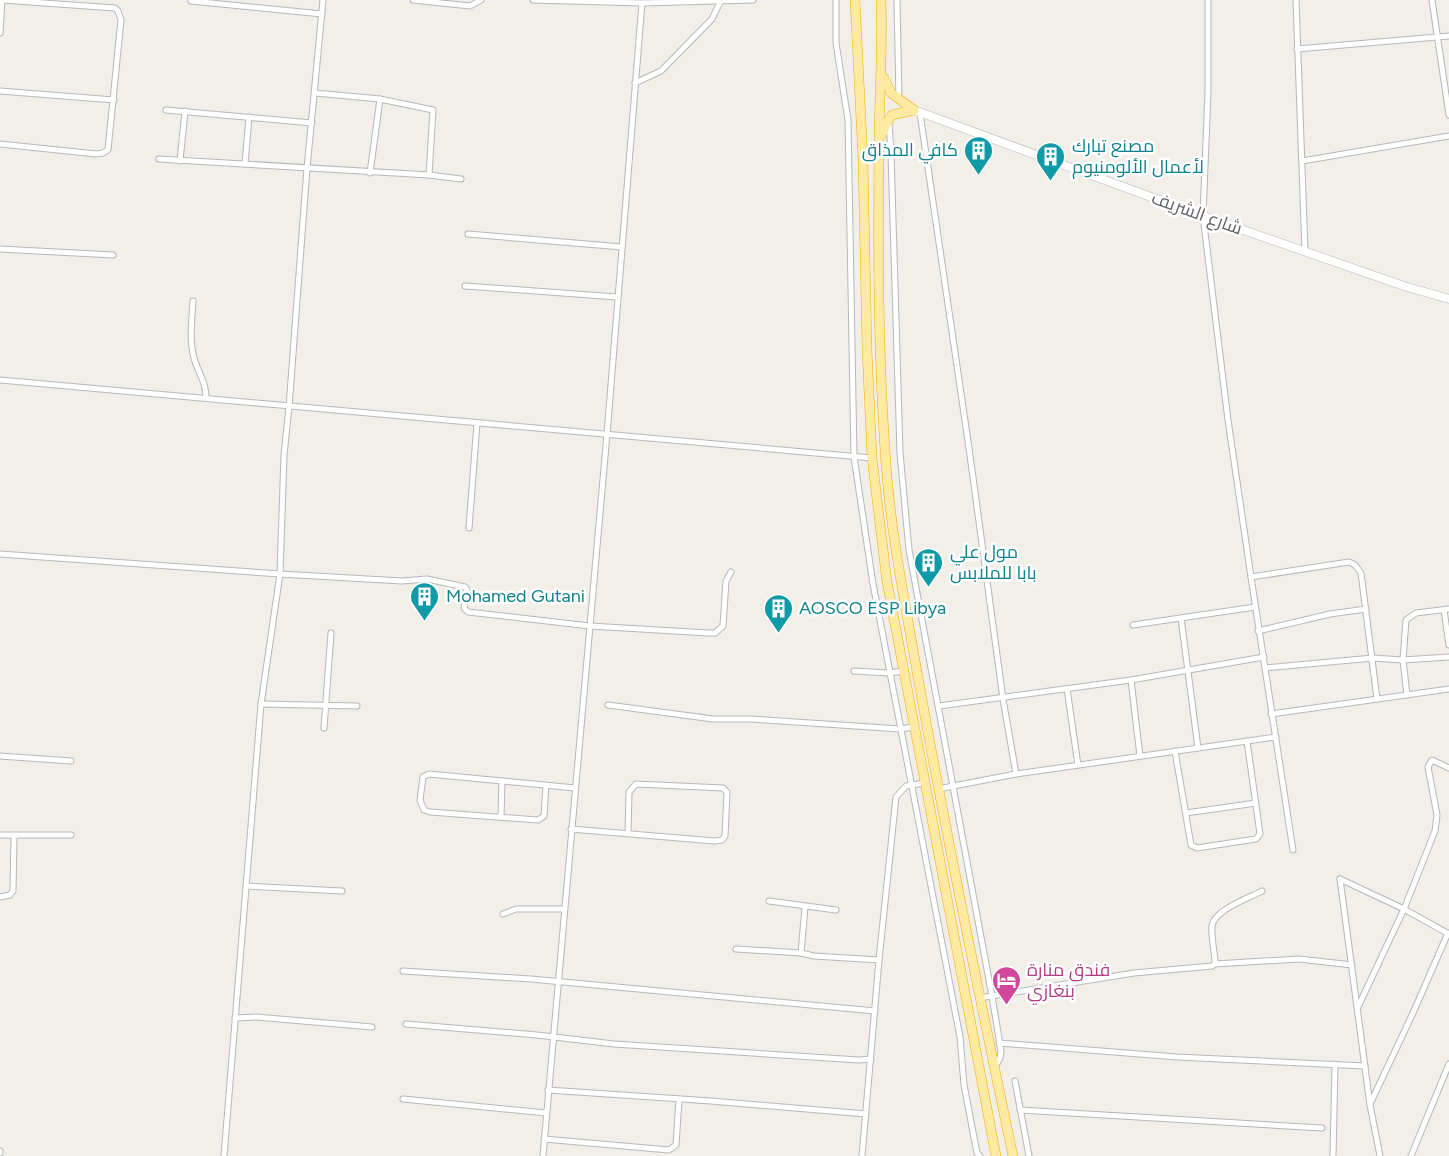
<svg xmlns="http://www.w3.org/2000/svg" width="1449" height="1156" viewBox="0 0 1449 1156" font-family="Figtree,Cairo,sans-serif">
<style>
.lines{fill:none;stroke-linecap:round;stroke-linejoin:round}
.minor-casing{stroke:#b5b8bc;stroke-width:7}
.secondary-casing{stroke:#b6babf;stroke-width:9}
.trunk-casing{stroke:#f9ab00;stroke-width:10}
.minor{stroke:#fff;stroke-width:5}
.secondary{stroke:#fff;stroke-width:8}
.trunk{stroke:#feeaa1;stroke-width:9}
.labels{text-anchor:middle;stroke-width:5;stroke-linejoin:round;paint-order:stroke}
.culture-label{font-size:18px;fill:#0d838f;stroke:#fff;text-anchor:start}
.street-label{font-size:18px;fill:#5f6368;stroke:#fff}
.hotel-label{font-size:18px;fill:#b23c85;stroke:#fff;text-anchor:start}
</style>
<rect width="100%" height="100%" fill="#f1efe8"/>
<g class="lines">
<defs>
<g id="minor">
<polyline points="413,0 470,6 481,0"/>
<polyline points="533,0 642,3 753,0"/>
<polyline points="836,0 836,43 848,120 854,457 873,584 960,1037 964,1085 977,1153 980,1156"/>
<polyline points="897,0 899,100"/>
<polyline points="1208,0 1208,92 1203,216 1228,420 1251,577 1293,850"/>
<polyline points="1296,0 1305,251"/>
<polyline points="1432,0 1449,115"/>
<polyline points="191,1 322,14"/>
<polyline points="0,33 2,0"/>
<polyline points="1297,49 1449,36"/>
<polyline points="635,83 661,71 712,19 721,0"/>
<polyline points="0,91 114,100"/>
<polyline points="315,93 380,99 433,110 429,175"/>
<polyline points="166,110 312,123"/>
<polyline points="920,113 969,448 1003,699 1016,774"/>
<polyline points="889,123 891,153 900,453 909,550 992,996 1001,1051 1000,1058 995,1067"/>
<polyline points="0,144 96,154 103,153 108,150 121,20 118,11 115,8 2,0"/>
<polyline points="159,159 429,175 461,179"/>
<polyline points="180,161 185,111"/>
<polyline points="1302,161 1449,136"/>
<polyline points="245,164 249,117"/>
<polyline points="370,173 380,99"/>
<polyline points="468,234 622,247"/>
<polyline points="0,249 113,255"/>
<polyline points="465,286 617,297"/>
<path d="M193,301C192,320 189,339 194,358C198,373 206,381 206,398"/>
<polyline points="0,380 872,458"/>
<polyline points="469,528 477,423"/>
<polyline points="0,554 280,574 402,581 427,579 465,587 467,590 464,608 468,612 590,626 708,633 715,633 723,626 726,581 731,572"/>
<polyline points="1251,577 1349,562 1355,565 1361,573 1377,699"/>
<polyline points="1444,610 1449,645"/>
<polyline points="1181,618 1198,748"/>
<polyline points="1133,625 1255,607"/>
<polyline points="1258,631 1330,614 1366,609"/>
<polyline points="1265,668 1373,658 1403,660 1449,657"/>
<polyline points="854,671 889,673 904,671"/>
<polyline points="1131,680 1140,756"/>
<polyline points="1067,689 1078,765"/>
<polyline points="1407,695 1403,660 1406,620 1416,613 1449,609"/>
<polyline points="261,704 357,706"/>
<polyline points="608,705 713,719 751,719 900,729 914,727"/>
<polyline points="939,706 1131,680 1264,657"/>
<polyline points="1271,714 1449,689"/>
<polyline points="324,728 331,633"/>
<polyline points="1175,751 1191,845 1197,848 1256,839 1260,834 1247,741"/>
<polyline points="0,756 71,761"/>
<polyline points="546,785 544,816 538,820 430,812 424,810 420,800 423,777 429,774 575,788"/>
<polyline points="938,789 1016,774 1276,737"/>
<polyline points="1186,813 1256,803"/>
<polyline points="501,817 502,781"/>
<polyline points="571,829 715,841 722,840 725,836 727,792 723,788 636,784 629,792 628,834"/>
<polyline points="0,835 71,835"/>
<polyline points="1340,879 1370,1105 1380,1156"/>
<polyline points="1340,879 1404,909 1449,934"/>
<polyline points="246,886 342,891"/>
<polyline points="0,897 10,895 13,891 14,836"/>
<polyline points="769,901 836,910"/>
<polyline points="805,907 801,953 814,956 879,960"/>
<polyline points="503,914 516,909 564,909"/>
<polyline points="736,949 801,953"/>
<polyline points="1215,964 1299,959 1352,965"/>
<polyline points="403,971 531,979 875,1011"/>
<path d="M979,998L1134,973L1212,966L1215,964V960C1214,949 1211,937 1212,926C1214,910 1249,898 1262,891"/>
<polyline points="1358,1007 1404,909 1435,831 1437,815 1428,767 1432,760 1449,768"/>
<polyline points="235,1018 256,1017 372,1027"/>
<polyline points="406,1024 537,1035 614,1044 859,1060 871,1059"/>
<polyline points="999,1043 1177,1057 1365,1066"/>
<polyline points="1015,1081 1029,1156"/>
<polyline points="548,1090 711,1101 866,1114"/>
<polyline points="403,1099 546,1113"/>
<polyline points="1370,1104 1413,1013 1448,933"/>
<polyline points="1020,1110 1322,1128"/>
<polyline points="544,1139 669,1150 676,1145 679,1100"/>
<polyline points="0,1151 0,1153"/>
<polyline points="224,1156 261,704 280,574 284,455 289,407 307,168 323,0"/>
<polyline points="543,1156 607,434 642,3"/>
<polyline points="862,1156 879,960 896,797 906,786 924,783"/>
<polyline points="1333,1156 1335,1064"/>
<polyline points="1411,1156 1449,1064"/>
</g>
<polyline id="secondary" points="914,110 1203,216 1404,286 1449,299"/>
<g id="trunk">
<polyline points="855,0 863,160 867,350 872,458 887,582 996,1156"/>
<path d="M881,0C883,49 879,98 879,147C878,252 878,358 886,464C891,534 905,603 917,672C946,834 979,995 1013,1156"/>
<polyline points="884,78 891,93 914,110"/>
<polyline points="882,134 886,124 892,115 914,110"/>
</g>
</defs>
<use href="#minor" class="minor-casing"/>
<use href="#secondary" class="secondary-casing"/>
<use href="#trunk" class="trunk-casing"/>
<use href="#minor" class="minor"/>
<use href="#secondary" class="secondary"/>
<use href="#trunk" class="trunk"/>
</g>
<defs>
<symbol id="building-pin" viewBox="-11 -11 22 30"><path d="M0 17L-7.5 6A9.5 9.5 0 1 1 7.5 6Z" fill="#0f9aa8" stroke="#fff"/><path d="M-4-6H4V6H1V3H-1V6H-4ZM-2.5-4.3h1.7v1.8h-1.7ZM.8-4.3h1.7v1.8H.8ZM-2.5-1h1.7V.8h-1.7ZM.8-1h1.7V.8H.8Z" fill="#fff"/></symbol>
<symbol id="hotel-pin" viewBox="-11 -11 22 30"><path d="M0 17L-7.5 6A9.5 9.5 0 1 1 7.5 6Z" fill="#d1479c" stroke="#fff"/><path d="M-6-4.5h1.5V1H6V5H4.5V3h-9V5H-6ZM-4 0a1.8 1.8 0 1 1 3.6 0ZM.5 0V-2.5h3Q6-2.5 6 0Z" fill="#fff"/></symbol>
</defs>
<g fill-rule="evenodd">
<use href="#building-pin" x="962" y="134" width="33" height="45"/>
<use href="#building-pin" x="1034" y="140" width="33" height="45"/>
<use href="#building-pin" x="912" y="546" width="33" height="45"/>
<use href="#building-pin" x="408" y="580" width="33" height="45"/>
<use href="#building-pin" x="762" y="592" width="33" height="45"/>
<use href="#hotel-pin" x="990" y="964" width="33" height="45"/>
</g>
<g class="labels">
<g class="culture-label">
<text x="1072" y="152">مصنع تبارك<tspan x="1072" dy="21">لأعمال الألومنيوم</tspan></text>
<text x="958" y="156" text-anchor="end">كافي المذاق</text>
<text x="950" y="558">مول علي<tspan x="950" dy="21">بابا للملابس</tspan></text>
<text x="446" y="602">Mohamed Gutani</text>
<text x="799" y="614">AOSCO ESP Libya</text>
</g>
<g class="street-label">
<text transform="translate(1197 213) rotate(20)" y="6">شارع الشريف</text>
</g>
<g class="hotel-label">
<text x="1027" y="976">فندق منارة<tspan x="1027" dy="21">بنغازي</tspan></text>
</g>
</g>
</svg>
